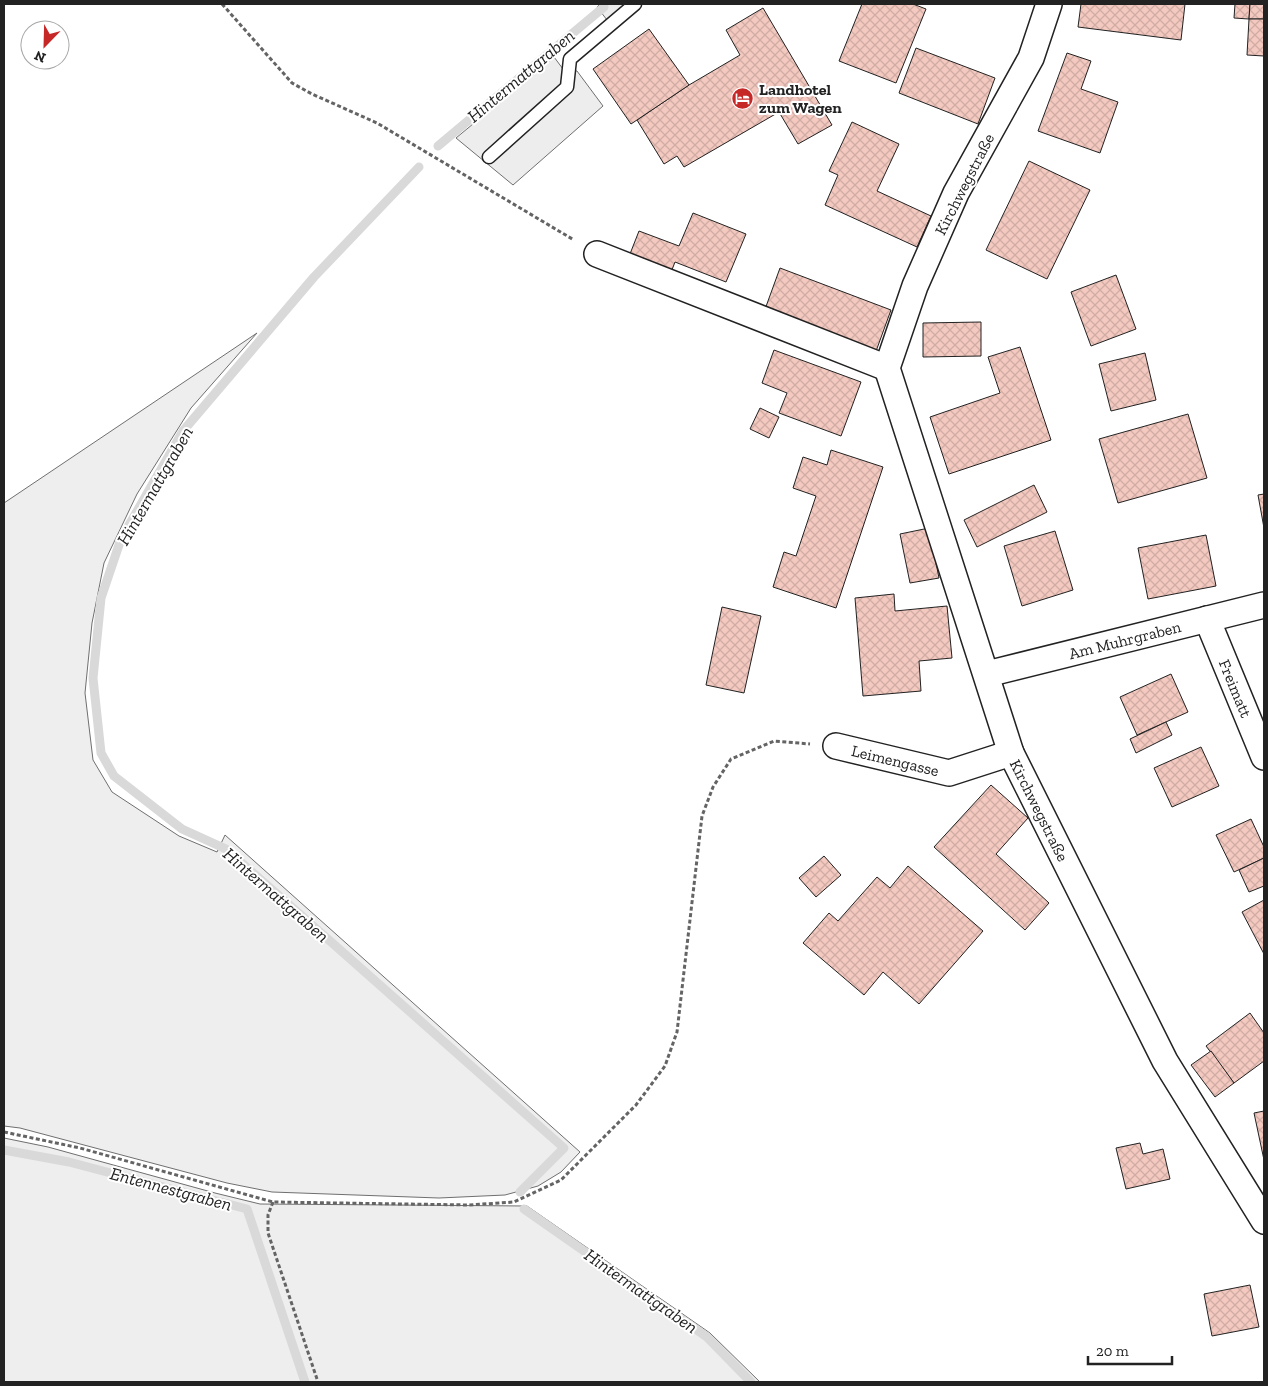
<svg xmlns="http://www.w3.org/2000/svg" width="1268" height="1386" viewBox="0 0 1268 1386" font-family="'Zilla Slab',serif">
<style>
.green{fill:#eee;stroke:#6f6f6f}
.parking{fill:#ededed;stroke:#6f6f6f}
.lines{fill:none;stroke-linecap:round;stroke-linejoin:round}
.stream{stroke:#d9d9d9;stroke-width:9}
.building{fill:url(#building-cross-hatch);stroke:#222}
.lane-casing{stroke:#222;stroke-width:15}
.street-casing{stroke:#222;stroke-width:28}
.path{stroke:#646464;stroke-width:3;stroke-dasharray:4 2.5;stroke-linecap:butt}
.lane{stroke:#fff;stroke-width:12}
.street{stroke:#fff;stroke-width:25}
.labels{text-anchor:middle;stroke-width:4;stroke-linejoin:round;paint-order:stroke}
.poi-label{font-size:16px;font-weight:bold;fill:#222;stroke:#fff;text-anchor:start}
.street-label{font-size:16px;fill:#222;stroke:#fff}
.water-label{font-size:18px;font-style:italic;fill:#222;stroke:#fff}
</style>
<defs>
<pattern id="building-cross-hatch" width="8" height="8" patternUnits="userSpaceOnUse" patternTransform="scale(1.25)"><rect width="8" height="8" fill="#f3c9c0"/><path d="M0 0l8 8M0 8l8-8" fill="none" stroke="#d0aca5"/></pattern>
</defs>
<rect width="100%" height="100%" fill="#fff"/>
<g class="green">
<polygon points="257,333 191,408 137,494 104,563 92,623 85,693 93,760 112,792 179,836 217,852 225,835 580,1152 561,1172 538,1186 505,1195 439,1198 272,1192 227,1183 20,1128 4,1126 4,503"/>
<polygon points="4,1138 48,1147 215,1193 260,1204 527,1206 710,1333 760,1382 4,1382"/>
</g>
<g class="parking">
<polygon points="600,4 625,4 607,20 597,7"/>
<polygon points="554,57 563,69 577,71 603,106 513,185 456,138"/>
</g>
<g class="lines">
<g class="stream">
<polyline points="438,146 604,7"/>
<polyline points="419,167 314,277 183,431 121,539 101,598 93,678 101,753 114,776 182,829 226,849 564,1148 520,1192"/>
<polyline points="4,1150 69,1162 247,1209 305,1382"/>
<polyline points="524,1209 707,1337 751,1382"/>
</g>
</g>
<g class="building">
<polygon points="862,4 913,4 926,9 896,83 839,61"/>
<polygon points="1081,4 1185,4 1181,40 1078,27"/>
<polygon points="1235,4 1250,4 1249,19 1234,18"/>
<polygon points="1250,4 1264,4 1264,19 1249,19"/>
<polygon points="763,8 832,125 798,144 779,112 684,167 677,156 664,164 637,120 689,85 740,55 726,30"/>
<polygon points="1249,19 1264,19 1264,56 1247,55"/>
<polygon points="649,29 689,85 631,124 593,69"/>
<polygon points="916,48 995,78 978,124 899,93"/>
<polygon points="1067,53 1091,61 1081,89 1118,102 1100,153 1038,131"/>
<polygon points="852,122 899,144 877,191 931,216 917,247 825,205 838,175 829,171"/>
<polygon points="1029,161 1090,190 1047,279 986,250"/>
<polygon points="693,213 746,234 726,282 675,262 670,275 628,259 639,231 679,246"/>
<polygon points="780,268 891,310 875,354 764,312"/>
<polygon points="1116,275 1136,329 1091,346 1071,292"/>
<polygon points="981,322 981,356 923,357 923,323"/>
<polygon points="1020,347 1051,440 949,474 930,417 1000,393 988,357"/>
<polygon points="774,350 861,382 841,436 779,413 787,393 762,383"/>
<polygon points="1145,353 1156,400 1111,411 1099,364"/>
<polygon points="760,408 779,417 769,438 750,429"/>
<polygon points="1188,414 1207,478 1118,503 1099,439"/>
<polygon points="831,450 883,467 836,608 773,587 784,552 796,556 816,496 793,488 803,457 827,465"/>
<polygon points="1034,485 1047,512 977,547 964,520"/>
<polygon points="1264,494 1264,528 1258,495"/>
<polygon points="929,528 939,578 910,583 900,534"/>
<polygon points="1055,531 1073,590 1022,606 1004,546"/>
<polygon points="1206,535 1216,586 1148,599 1138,548"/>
<polygon points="894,594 895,611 947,606 952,658 919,661 921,691 863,696 855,598"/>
<polygon points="722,607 761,616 744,693 706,685"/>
<polygon points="1171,674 1188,712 1137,735 1120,697"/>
<polygon points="1166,722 1172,735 1136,753 1130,739"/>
<polygon points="1201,747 1219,786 1172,807 1154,768"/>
<polygon points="991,785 1028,818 996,854 1049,903 1025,930 934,847"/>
<polygon points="1251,819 1264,847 1264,858 1234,872 1216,835"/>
<polygon points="824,856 841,875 816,897 799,878"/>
<polygon points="1264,858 1264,886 1249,892 1239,870"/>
<polygon points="908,866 983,931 919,1004 883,972 864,995 803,943 829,913 838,921 877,877 890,888"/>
<polygon points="1264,900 1264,954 1242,912"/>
<polygon points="1250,1013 1264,1033 1264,1061 1234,1083 1206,1046"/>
<polygon points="1211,1051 1234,1083 1215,1097 1191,1065"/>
<polygon points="1264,1111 1264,1160 1254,1113"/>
<polygon points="1140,1143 1143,1154 1163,1149 1170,1179 1126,1189 1116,1148"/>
<polygon points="1250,1285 1259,1327 1212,1336 1204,1294"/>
</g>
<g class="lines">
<defs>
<polyline id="lane" points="489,157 567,87 570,59 635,4"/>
<g id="street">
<path id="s1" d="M1049,4L1031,58L956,193L915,286L887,368L1011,753L1165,1061L1264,1221"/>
<polyline points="597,254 887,368"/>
<path id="s2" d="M1207,619L1264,757"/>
<path id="s3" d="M987,674L1264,605"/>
<path id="s4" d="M836,746L949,773L1011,753"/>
</g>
</defs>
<use href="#lane" class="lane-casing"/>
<use href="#street" class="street-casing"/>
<g class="path">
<polyline points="222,4 292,83 312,94 377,123 574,240"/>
<polyline points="4,1132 80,1148 273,1202 469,1205 514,1202 561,1180 636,1105 665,1066 677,1032 702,816 713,787 731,759 774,741 810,744"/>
<polyline points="273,1202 268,1215 268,1233 318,1382"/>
</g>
<use href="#lane" class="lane"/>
<use href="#street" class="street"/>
</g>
<defs>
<symbol id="hotel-disc" viewBox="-11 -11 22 22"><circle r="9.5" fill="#c62828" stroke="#fff"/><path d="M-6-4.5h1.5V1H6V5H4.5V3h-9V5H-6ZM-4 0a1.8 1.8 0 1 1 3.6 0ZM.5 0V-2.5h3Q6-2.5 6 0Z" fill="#fff"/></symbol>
</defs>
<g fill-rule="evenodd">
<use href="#hotel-disc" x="730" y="86" width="25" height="25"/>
</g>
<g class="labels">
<g class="poi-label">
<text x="759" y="95">Landhotel<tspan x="759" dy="18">zum Wagen</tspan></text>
</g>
<g class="street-label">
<text transform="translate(964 184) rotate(-63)" y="6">Kirchwegstraße</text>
<text dy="6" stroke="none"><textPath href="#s3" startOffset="142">Am Muhrgraben</textPath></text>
<text dy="6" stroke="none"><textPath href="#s2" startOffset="75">Freimatt</textPath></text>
<text dy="6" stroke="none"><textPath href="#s4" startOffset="61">Leimengasse</textPath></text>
<text dy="6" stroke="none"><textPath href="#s1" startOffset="868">Kirchwegstraße</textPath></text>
</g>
<g class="water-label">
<text transform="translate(521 76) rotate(-40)" y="6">Hintermattgraben</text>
<text transform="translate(155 486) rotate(-60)" y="6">Hintermattgraben</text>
<text transform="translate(276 895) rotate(41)" y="6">Hintermattgraben</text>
<text transform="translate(171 1189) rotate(15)" y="6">Entennestgraben</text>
<text transform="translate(641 1291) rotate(35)" y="6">Hintermattgraben</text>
</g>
</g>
<rect width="1268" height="1386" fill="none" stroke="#222222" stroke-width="10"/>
<g transform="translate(45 45) rotate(203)"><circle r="24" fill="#ffffff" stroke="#a7a7a7"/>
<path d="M0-4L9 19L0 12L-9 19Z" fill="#c62828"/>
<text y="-8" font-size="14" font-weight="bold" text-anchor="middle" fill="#222222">N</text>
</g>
<path d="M1088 1356v8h84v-8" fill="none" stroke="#222222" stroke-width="2.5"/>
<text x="1096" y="1356" font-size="15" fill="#222222" stroke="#ffffff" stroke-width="4" paint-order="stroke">20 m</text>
</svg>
